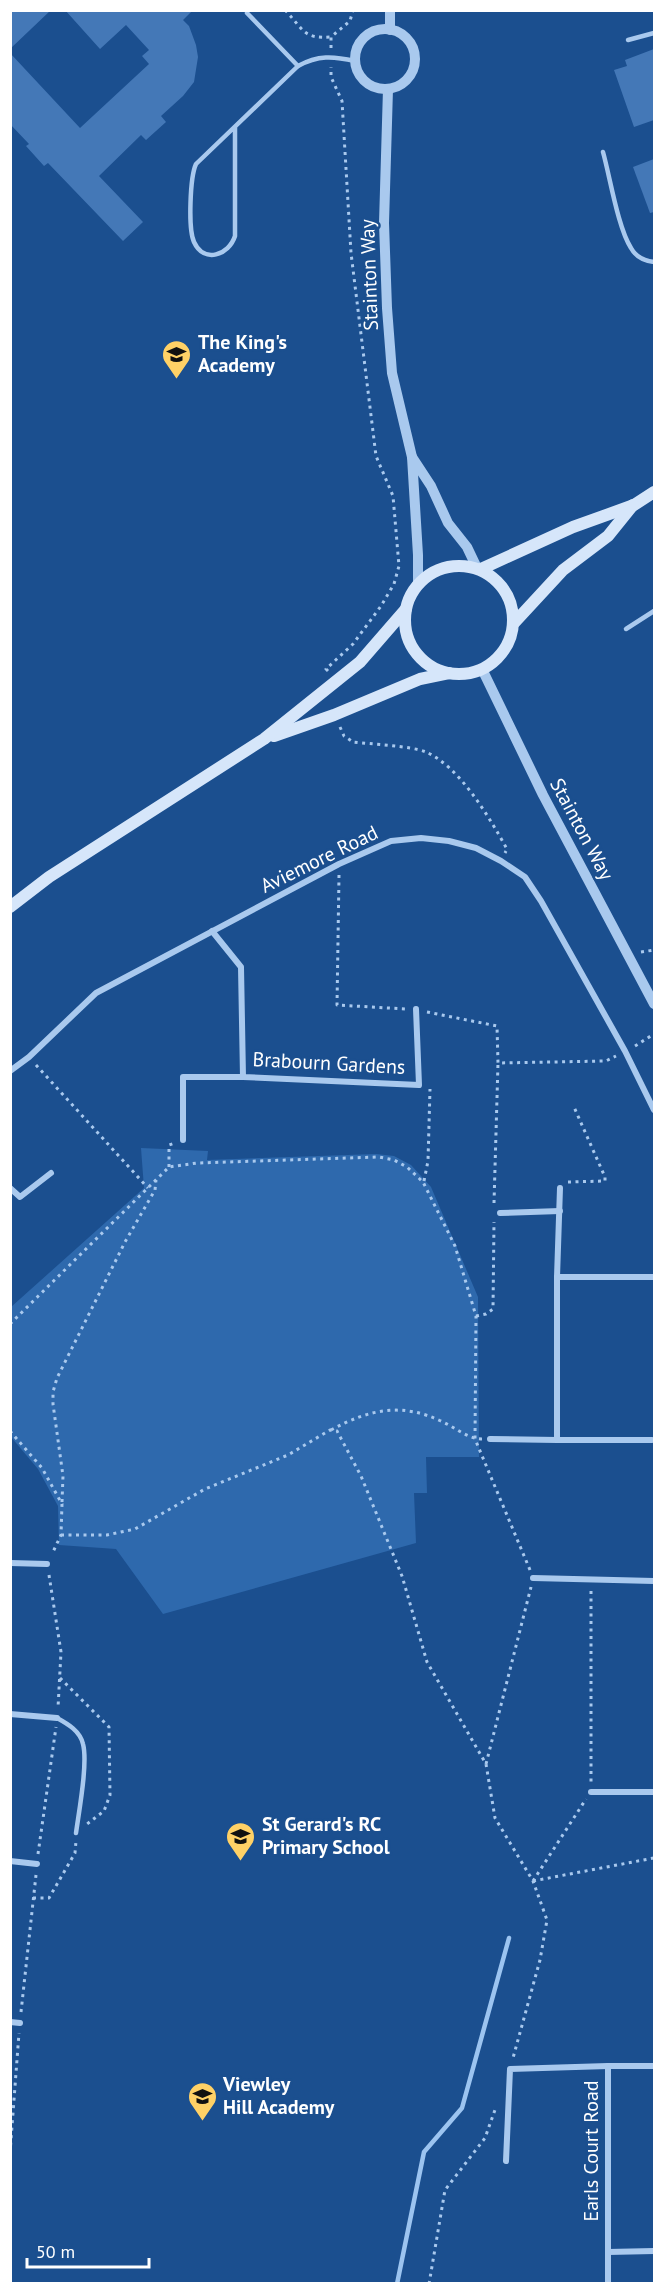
<svg xmlns="http://www.w3.org/2000/svg" width="665" height="2294" viewBox="0 0 665 2294" font-family="'PT Sans',sans-serif">
<style>
.green{fill:#2e69ad}
.lines{fill:none;stroke-linecap:round;stroke-linejoin:round}
.stream{stroke:#9cc4f0;stroke-width:4.5}
.building{fill:#4478b7}
.path{stroke:#a9c9ee;stroke-width:3;stroke-dasharray:3 4.5;stroke-linecap:butt}
.service{stroke:#a9c9ee;stroke-width:4.5}
.minor{stroke:#a9c9ee;stroke-width:6}
.tertiary{stroke:#a9c9ee;stroke-width:10}
.secondary{stroke:#d6e6fa;stroke-width:12}
.labels{text-anchor:middle;stroke-width:5;stroke-linejoin:round;paint-order:stroke}
.street-label{font-size:20px;fill:#fff;stroke:#1b4f8f}
.poi-label{font-size:20px;font-weight:bold;fill:#fff;stroke:#1b4f8f;text-anchor:start}
</style>
<rect width="100%" height="100%" fill="#1b4f8f"/>
<polygon class="green" points="141,1148 208,1151 207,1160 376,1154 394,1156 411,1165 431,1187 478,1297 479,1457 426,1457 427,1493 414,1493 416,1543 163,1614 116,1549 59,1545 58,1506 38,1469 11,1437 11,1307 144,1188"/>
<g class="lines">
<polyline class="stream" points="397,2284 424,2152 462,2108 509,1938"/>
</g>
<g class="building">
<polygon points="10,10 51,10 10,49"/>
<polygon points="65,10 193,10 183,20 189,26 196,45 198,57 194,82 183,96 161,116 166,122 146,140 141,135 99,176 143,222 123,241 48,163 44,166 26,146 29,144 10,124 10,53 80,128 149,64 142,56 149,50 126,25 100,49"/>
<polygon points="654,49 654,120 634,127 614,70 627,66 625,60"/>
<polygon points="654,159 654,212 650,213 633,167"/>
</g>
<g class="lines">
<g class="path">
<path d="M285,10C304,30 303,39 331,37"/>
<polyline points="331,48 331,37 350,21 353,10"/>
<polyline points="328,671 326,669 353,644 381,606 394,584 399,566 393,496 376,456 351,253 342,101 331,77 331,67"/>
<path d="M340,727L344,736L353,742C369,744 412,746 426,752C460,767 489,817 507,849L505,853"/>
<polyline points="339,875 337,1005 406,1009"/>
<polyline points="641,952 654,950"/>
<polyline points="427,1012 497,1026 498,1063 606,1061 616,1056"/>
<polyline points="635,1046 654,1034"/>
<polyline points="36,1065 148,1188"/>
<polyline points="169,1167 169,1145 175,1143"/>
<polyline points="424,1181 428,1161 430,1089"/>
<polyline points="568,1182 605,1181 605,1177 574,1107"/>
<polyline points="494,1203 498,1063"/>
<polyline points="476,1316 486,1314 493,1309 494,1222"/>
<polyline points="10,1324 169,1167 197,1163 379,1157 394,1160 407,1167 423,1182 455,1246 476,1316 475,1439 530,1570"/>
<path d="M331,1430C370,1409 402,1402 443,1422C456,1428 468,1439 482,1439"/>
<polyline points="10,1431 42,1468 62,1504 61,1535 52,1554"/>
<polyline points="62,1502 63,1476 53,1404 53,1392 57,1378 125,1242 155,1190 156,1180"/>
<polyline points="61,1535 107,1535 135,1529 205,1489 288,1455 330,1430 337,1431 361,1476 402,1576 427,1662 486,1764 495,1818 533,1881 547,1920 540,1960 513,2058"/>
<polyline points="49,1575 61,1652 58,1708"/>
<polyline points="591,1591 591,1782"/>
<polyline points="60,1678 109,1727 110,1795 104,1811 87,1824"/>
<polyline points="486,1764 531,1587"/>
<polyline points="38,1854 56,1727"/>
<polyline points="533,1881 586,1799"/>
<polyline points="533,1881 654,1858"/>
<polyline points="33,1898 49,1898 75,1853 76,1841"/>
<polyline points="21,2012 36,1875"/>
<polyline points="10,2153 19,2033"/>
<polyline points="429,2284 445,2190 485,2138 496,2107"/>
</g>
<g class="service">
<polyline points="247,13 298,66"/>
<polyline points="628,40 654,33"/>
<path d="M235,127V236C229,255 204,264 194,242C188,229 190,177 196,164L298,66C318,55 333,56 355,61"/>
<path d="M603,152C610,177 618,228 631,248C636,257 645,261 654,262"/>
<polyline points="626,629 654,611"/>
<path d="M57,1718C68,1724 80,1731 83,1744C88,1763 79,1811 76,1833"/>
</g>
<g class="minor">
<polyline points="212,931 241,967 243,1077 419,1085 416,1009"/>
<polyline points="10,1071 29,1057 96,993 339,864 391,841 421,838 449,841 476,848 501,861 525,877 541,901 625,1051 654,1110"/>
<polyline points="183,1140 183,1077 243,1077"/>
<polyline points="10,1188 20,1197 51,1173"/>
<polyline points="500,1213 560,1211"/>
<polyline points="557,1277 560,1188"/>
<polyline points="490,1439 557,1440"/>
<polyline points="652,1440 557,1440 557,1277 654,1277"/>
<polyline points="10,1563 47,1564"/>
<polyline points="533,1578 654,1581"/>
<polyline points="10,1714 57,1718"/>
<polyline points="591,1792 654,1792"/>
<polyline points="10,1861 37,1864"/>
<polyline points="10,2022 20,2023"/>
<polyline points="506,2161 510,2069 608,2066"/>
<polyline points="608,2252 654,2251"/>
<polyline points="608,2284 608,2066 654,2066"/>
</g>
<g class="tertiary">
<circle cx="385" cy="59" r="30"/>
<polyline points="390,30 390,10"/>
<polyline points="388,89 384,223 387,308 392,373 412,457 418,555 418,584"/>
<polyline points="412,457 431,486 448,523 467,547 477,568"/>
<polyline points="482,669 543,795 654,1004"/>
</g>
<g class="secondary">
<circle cx="459" cy="620" r="54"/>
<polyline points="481,569 573,527 634,505 654,492"/>
<polyline points="514,623 563,570 608,536 633,505"/>
<polyline points="274,736 334,715 420,679 449,673"/>
<polyline points="10,907 49,877 264,739 360,662 406,609"/>
</g>
</g>
<defs>
<symbol id="school-pin" viewBox="-11 -11 22 30"><path d="M0 17L-7.5 6A9.5 9.5 0 1 1 7.5 6Z" fill="#ffd166" stroke="#1b4f8f"/><path d="M0-5L7-2L0 1L-7-2ZM-4 1L0 2.5L4 1V4Q0 6-4 4Z" fill="#111"/></symbol>
</defs>
<g fill-rule="evenodd">
<use href="#school-pin" x="160" y="338" width="33" height="45"/>
<use href="#school-pin" x="224" y="1820" width="33" height="45"/>
<use href="#school-pin" x="186" y="2080" width="33" height="45"/>
</g>
<g class="labels">
<g class="street-label">
<text transform="translate(369 275) rotate(-92)" y="7">Stainton Way</text>
<text transform="translate(582 829) rotate(62)" y="7">Stainton Way</text>
<text transform="translate(319 859) rotate(-26)" y="7">Aviemore Road</text>
<text transform="translate(329 1063) rotate(3)" y="7">Brabourn Gardens</text>
<text transform="translate(591 2151) rotate(-90)" y="7">Earls Court Road</text>
</g>
<g class="poi-label">
<text x="198" y="349">The King's<tspan x="198" dy="23">Academy</tspan></text>
<text x="262" y="1831">St Gerard's RC<tspan x="262" dy="23">Primary School</tspan></text>
<text x="223" y="2091">Viewley<tspan x="223" dy="23">Hill Academy</tspan></text>
</g>
</g>
<rect width="665" height="2294" fill="none" stroke="#ffffff" stroke-width="24"/>
<path d="M27 2258v9h122v-9" fill="none" stroke="#ffffff" stroke-width="3"/>
<text x="36" y="2258" font-size="18" fill="#ffffff" stroke="#1b4f8f" stroke-width="4.5" paint-order="stroke">50 m</text>
</svg>
